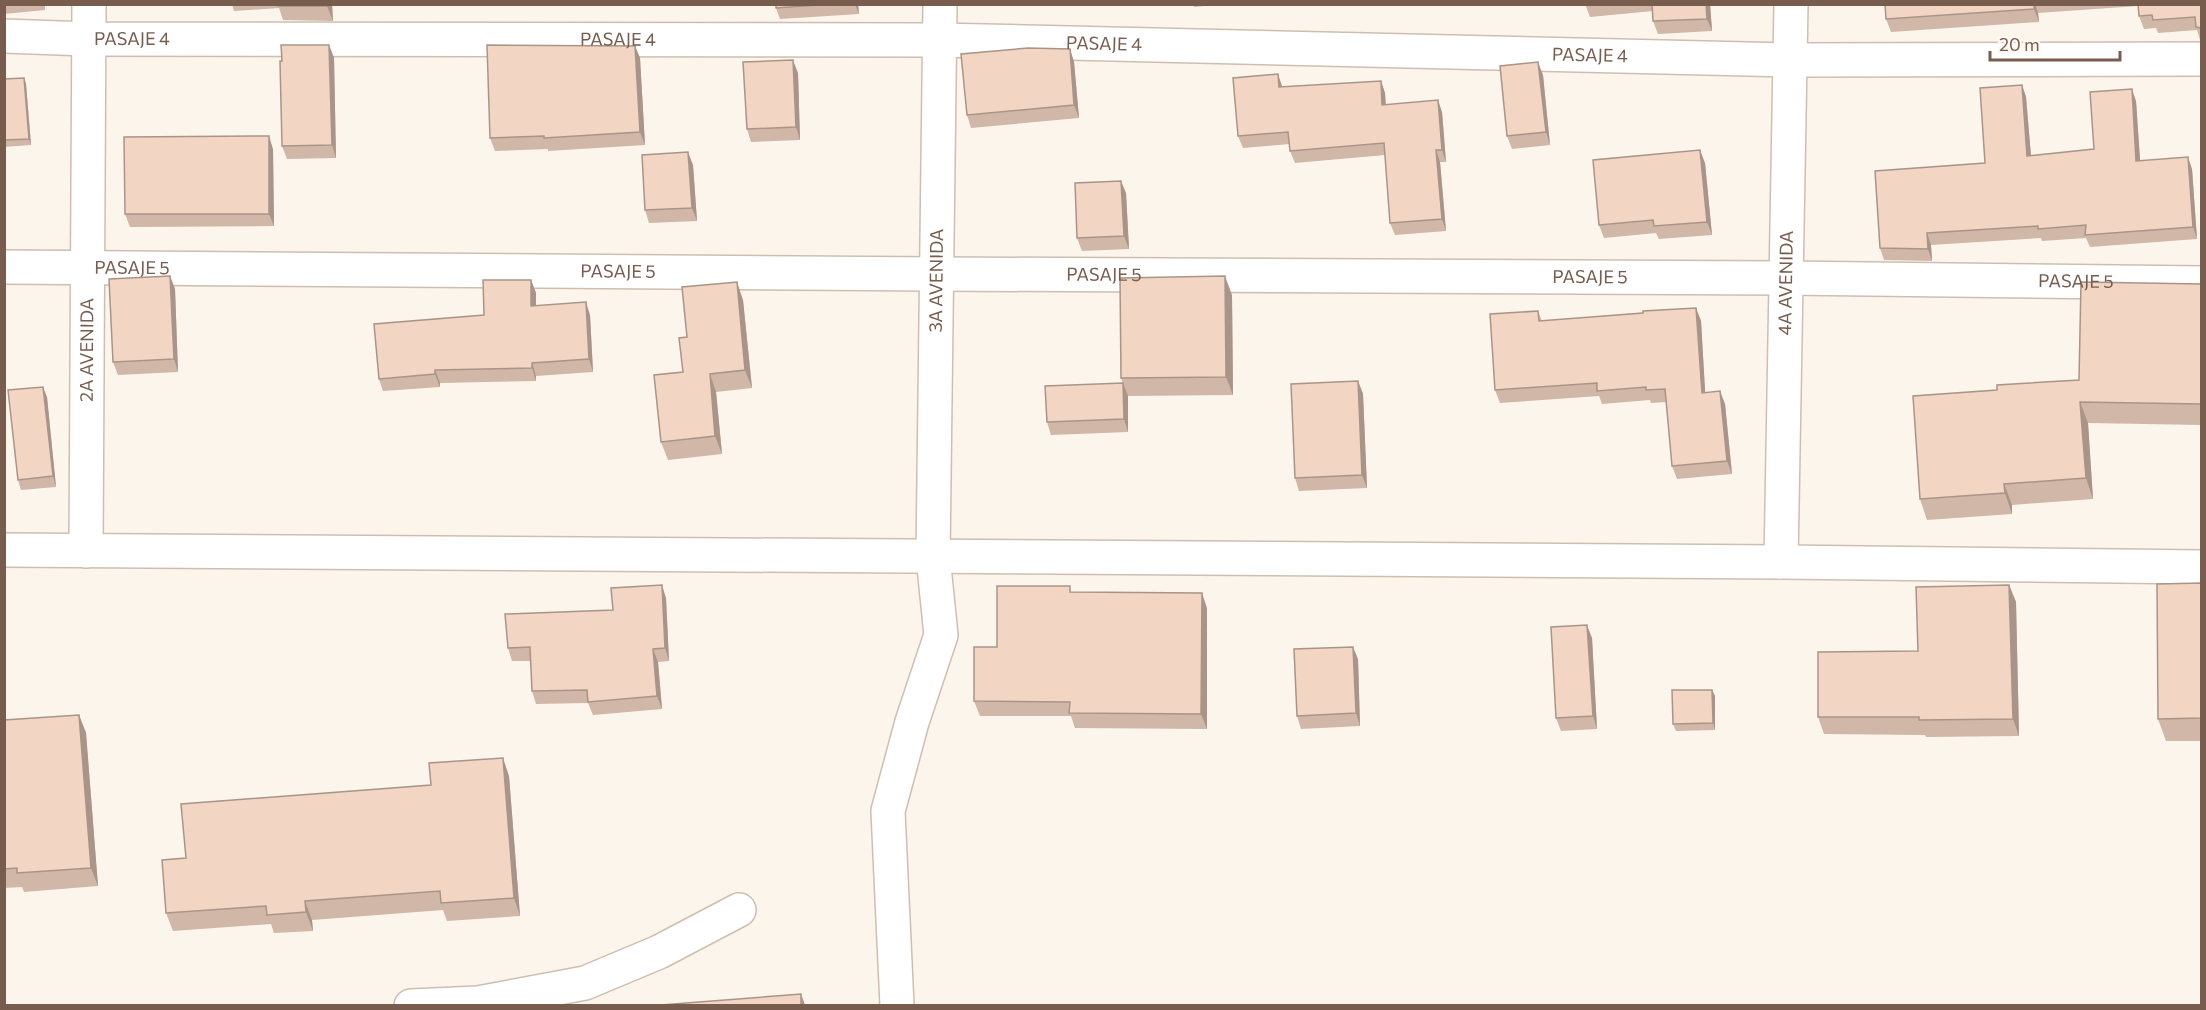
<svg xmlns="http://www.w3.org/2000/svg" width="2206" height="1010" viewBox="0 0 2206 1010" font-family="Commissioner,sans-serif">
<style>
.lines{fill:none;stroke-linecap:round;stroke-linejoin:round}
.minor-casing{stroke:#cfbeb0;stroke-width:36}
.minor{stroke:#fff;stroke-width:33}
.wall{fill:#d0b7a8}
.shaded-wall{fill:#a99588}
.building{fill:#f2d5c3;stroke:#a99588;stroke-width:1.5}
.labels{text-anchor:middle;stroke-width:4.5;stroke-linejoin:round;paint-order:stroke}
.street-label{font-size:18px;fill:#785c4e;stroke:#fff9f2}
</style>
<rect width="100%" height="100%" fill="#fcf5eb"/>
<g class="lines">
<defs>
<g id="minor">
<path id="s1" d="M4,36L88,39L940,40L1790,60L2202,59"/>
<path id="s2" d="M4,267L937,274L1786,278L2202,283"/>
<polyline points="4,550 1781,562 2202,567"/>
<path id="s3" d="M86,551L89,4"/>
<path id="s4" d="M1781,562L1791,4"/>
<polyline points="411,1006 478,1003 585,983 659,952 739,910"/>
<path id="s5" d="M897,1006L888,811L912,722L941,635L933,557L940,4"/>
</g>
</defs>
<use href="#minor" class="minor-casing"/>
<use href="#minor" class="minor"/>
</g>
<g class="wall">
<polygon points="4,4 45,4 45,10 4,14"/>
<polygon points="232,4 332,4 333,21 283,20 279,8 234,11"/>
<polygon points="776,4 858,4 859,14 780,19 776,8"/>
<polygon points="1193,4 1225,4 1194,7"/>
<polygon points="1585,4 1710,4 1712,31 1658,34 1653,21 1653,11 1590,17"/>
<polygon points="1885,4 2202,4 2202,40 2200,40 2197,30 2158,33 2156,28 2144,29 2139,16 2138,6 2038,13 2039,22 1891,32 1886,19"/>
<polygon points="329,45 334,58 336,158 287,159 282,146 282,61"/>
<polygon points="635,46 640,58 645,145 548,151 548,149 495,151 490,138"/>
<polygon points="1070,49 1074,62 1079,118 971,128 967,115"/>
<polygon points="798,73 800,140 751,142 747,129"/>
<polygon points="1543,75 1550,145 1512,149 1507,136"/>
<polygon points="24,78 26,84 31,145 4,147 4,79"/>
<polygon points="1381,81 1385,93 1386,105 1442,112 1446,162 1440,162 1446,231 1395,235 1390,223 1385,155 1295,163 1290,151 1290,144 1243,148 1238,136 1282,87"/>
<polygon points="2022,85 2026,97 2031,156 2094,149 2136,101 2140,161 2192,169 2197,239 2090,247 2086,238 2042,241 2041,238 1931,245 1932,261 1884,260 1880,248 1985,163"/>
<polygon points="273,149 274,226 130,227 125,214"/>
<polygon points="1705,163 1712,235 1659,239 1656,233 1604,238 1599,225"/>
<polygon points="693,165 697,221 649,223 645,210"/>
<polygon points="1126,193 1129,249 1082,251 1077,238"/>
<polygon points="170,276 175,289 178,372 118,375 113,362"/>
<polygon points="531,280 536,293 536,306 590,315 593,372 536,376 536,381 440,383 440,387 383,391 379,379 484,315"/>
<polygon points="2202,284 2202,425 2088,423 2093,499 2012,505 2012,514 1927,520 1920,499 1997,390 2079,380"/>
<polygon points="1232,295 1233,395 1128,396 1128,432 1051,435 1047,422 1123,383 1121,378"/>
<polygon points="743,300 752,388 716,392 722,454 668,460 661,442 683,372 687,337"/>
<polygon points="1696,308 1701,321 1705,393 1725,404 1732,474 1677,479 1672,466 1666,402 1651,403 1650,400 1602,404 1599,396 1500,403 1495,390 1538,311 1542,321"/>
<polygon points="1358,381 1363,394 1367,488 1299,491 1295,478"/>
<polygon points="47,397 56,487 21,490 18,480"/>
<polygon points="2202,583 2202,741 2166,741 2158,719"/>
<polygon points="2009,585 2016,602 2019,736 1926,737 1925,735 1824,734 1818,717 1918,651"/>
<polygon points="1072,592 1207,608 1207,729 1075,728 1071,716 980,716 974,701 997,647"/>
<polygon points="666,598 669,661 658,662 662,709 593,715 588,703 536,704 532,691 531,661 512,661 508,648 613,610"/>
<polygon points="1592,638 1597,729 1561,731 1556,718"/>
<polygon points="1358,659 1360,726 1301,729 1297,716"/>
<polygon points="1712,690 1715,696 1715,730 1676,731 1673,724"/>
<polygon points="79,715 86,733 98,886 24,892 22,887 4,888 4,720"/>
<polygon points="509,776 520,916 447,921 443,910 312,920 313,931 274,933 271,924 173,931 166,913 186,858 431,785"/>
</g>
<g class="shaded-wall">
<polygon points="327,4 332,4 333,21 327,6"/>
<polygon points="855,4 858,4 859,14"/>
<polygon points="1706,4 1710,4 1712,31 1707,19"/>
<polygon points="2034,4 2035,4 2038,13 2039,22 2034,9"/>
<polygon points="329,45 334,58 336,158 332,145"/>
<polygon points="635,46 640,58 645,145 640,132"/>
<polygon points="1070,49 1074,62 1079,118 1074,105"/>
<polygon points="793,60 798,73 800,140 796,127"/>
<polygon points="1538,62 1543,75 1550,145 1546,132"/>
<polygon points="1278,74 1282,86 1279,87"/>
<polygon points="24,78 26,84 31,145 29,139"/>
<polygon points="1381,81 1385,93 1386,117 1382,105"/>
<polygon points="2022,85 2026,97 2032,168 2027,156"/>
<polygon points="2132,89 2136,101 2141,173 2136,161"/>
<polygon points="1438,100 1442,112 1446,162 1442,150"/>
<polygon points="269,136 273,149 274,226 269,214"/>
<polygon points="1436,150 1440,162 1446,231 1442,219"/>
<polygon points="1700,150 1705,163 1712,235 1707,222"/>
<polygon points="688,152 693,165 697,221 692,208"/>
<polygon points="2188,157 2192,169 2197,239 2193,227"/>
<polygon points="1121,181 1126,193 1129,249 1124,236"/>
<polygon points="1927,233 1931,245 1932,261 1928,249"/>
<polygon points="170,276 175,289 178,372 174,359"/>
<polygon points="1225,276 1232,295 1233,395 1226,377"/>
<polygon points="531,280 536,293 536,319 531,306"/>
<polygon points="737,282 743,300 752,388 745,370"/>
<polygon points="586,302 590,315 593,372 589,359"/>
<polygon points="1696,308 1701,321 1706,406 1702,393"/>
<polygon points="532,363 536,376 536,381 532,368"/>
<polygon points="435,370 440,383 440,387 435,374"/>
<polygon points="710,374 716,392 722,454 715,436"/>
<polygon points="1358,381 1363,394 1367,488 1362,475"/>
<polygon points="1123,383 1128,396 1128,432 1124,419"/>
<polygon points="43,387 47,397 56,487 53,476"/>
<polygon points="1720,391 1725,404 1732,474 1727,461"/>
<polygon points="2080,402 2088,423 2093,499 2086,478"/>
<polygon points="2004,484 2012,505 2012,514 2005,493"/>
<polygon points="662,585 666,598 669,661 665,648"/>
<polygon points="2009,585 2016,602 2019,736 2013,719"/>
<polygon points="1202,593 1207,608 1207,729 1201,714"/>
<polygon points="1587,625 1592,638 1597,729 1593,716"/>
<polygon points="1353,647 1358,659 1360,726 1356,713"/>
<polygon points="653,649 658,662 662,709 657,696"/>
<polygon points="1712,690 1715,696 1715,730 1713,723"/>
<polygon points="79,715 86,733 98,886 91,868"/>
<polygon points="503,758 509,776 520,916 514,898"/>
<polygon points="305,901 312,920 313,931 306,912"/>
<polygon points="801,994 805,1005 801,1005"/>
</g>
<g class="building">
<rect x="278" y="4" width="49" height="2"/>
<polygon points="776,4 831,4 776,8"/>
<polygon points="1652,4 1706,4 1707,19 1653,21"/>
<polygon points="1885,4 2034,4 2034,9 1886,19"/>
<polygon points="2138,4 2202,4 2202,28 2196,27 2195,17 2153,20 2152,15 2139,16"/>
<polygon points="281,45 329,45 332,145 282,146 280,61 282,61"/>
<polygon points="487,45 635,46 640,132 544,138 544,136 490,138"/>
<polygon points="1028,48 1070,49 1074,105 967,115 961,54"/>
<polygon points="793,60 796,127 747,129 743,62"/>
<polygon points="1538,62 1546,132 1507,136 1500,66"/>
<polygon points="1278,74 1279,87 1381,81 1382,105 1438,100 1442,150 1436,150 1442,219 1390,223 1384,143 1290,151 1288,132 1238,136 1233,78"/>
<polygon points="24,78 29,139 4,140 4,79"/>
<polygon points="2022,85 2027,156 2094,149 2090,92 2132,89 2136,161 2188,157 2193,227 2085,235 2086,225 2038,229 2038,226 1927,233 1928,249 1880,248 1875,171 1985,163 1980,88"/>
<polygon points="269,136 269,214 125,214 124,137"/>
<polygon points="1700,150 1707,222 1654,226 1653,220 1599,225 1593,160"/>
<polygon points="688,152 692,208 645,210 642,155"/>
<polygon points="1121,181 1124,236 1077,238 1075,183"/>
<polygon points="170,276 174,359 113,362 109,279"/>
<polygon points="1225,276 1226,377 1121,378 1120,278"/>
<polygon points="483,280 531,280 531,306 586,302 589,359 532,363 532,368 435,370 435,374 379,379 374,324 484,315"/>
<polygon points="737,282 745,370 710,374 715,436 661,442 654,375 683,372 679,338 687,337 682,287"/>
<polygon points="2081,282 2202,284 2202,404 2080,402 2086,478 2004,484 2005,493 1920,499 1913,396 1997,390 1997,385 2079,380"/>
<polygon points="1696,308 1702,393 1720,391 1727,461 1672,466 1665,389 1646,390 1646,387 1597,391 1597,383 1495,390 1490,314 1538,311 1539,321 1643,313 1643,311"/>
<polygon points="1358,381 1362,475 1295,478 1291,384"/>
<polygon points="1123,383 1124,419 1047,422 1045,386"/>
<polygon points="43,387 53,476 18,480 8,390"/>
<polygon points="2202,583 2202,718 2158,719 2157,584"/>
<polygon points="662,585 665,648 653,649 657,696 588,702 587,690 532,691 530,647 508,648 505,614 613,610 611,588"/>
<polygon points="2009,585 2013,719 1919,720 1919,717 1818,717 1818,652 1918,651 1916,587"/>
<polygon points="997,586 1070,586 1070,592 1202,593 1201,714 1069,713 1070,702 974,701 974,647 997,647"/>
<polygon points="1587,625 1593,716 1556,718 1551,627"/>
<polygon points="1353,647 1356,713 1297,716 1294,649"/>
<polygon points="1672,690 1712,690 1713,723 1673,724"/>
<polygon points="79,715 91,868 17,873 17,868 4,869 4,720"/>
<polygon points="503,758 514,898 441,903 440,891 305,901 306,912 267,915 266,906 166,913 162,860 186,858 181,804 431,785 429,763"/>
<polygon points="801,994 801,1005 660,1005"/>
</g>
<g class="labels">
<g class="street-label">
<text dy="6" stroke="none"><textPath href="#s1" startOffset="128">PASAJE 4</textPath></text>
<text dy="6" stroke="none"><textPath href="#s1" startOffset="614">PASAJE 4</textPath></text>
<text dy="6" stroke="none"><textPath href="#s1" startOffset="1100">PASAJE 4</textPath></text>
<text dy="6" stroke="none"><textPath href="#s1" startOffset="1586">PASAJE 4</textPath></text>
<text dy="6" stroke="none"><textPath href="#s2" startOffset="128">PASAJE 5</textPath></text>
<text dy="6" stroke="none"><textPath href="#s2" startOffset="614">PASAJE 5</textPath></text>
<text dy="6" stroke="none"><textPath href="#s2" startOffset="1100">PASAJE 5</textPath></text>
<text dy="6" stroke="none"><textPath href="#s2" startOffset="1586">PASAJE 5</textPath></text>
<text dy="6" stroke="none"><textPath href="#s5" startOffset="734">3A AVENIDA</textPath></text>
<text dy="6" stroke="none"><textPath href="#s2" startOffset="2072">PASAJE 5</textPath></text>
<text dy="6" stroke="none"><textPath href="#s4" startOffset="279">4A AVENIDA</textPath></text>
<text dy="6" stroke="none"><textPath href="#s3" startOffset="201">2A AVENIDA</textPath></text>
</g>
</g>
<rect width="2206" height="1010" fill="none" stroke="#785c4e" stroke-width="12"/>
<path d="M1990 51v9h130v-9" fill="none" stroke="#785c4e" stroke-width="3"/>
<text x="1999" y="51" font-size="18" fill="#785c4e" stroke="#fff9f2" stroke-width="4.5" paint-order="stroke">20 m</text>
</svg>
